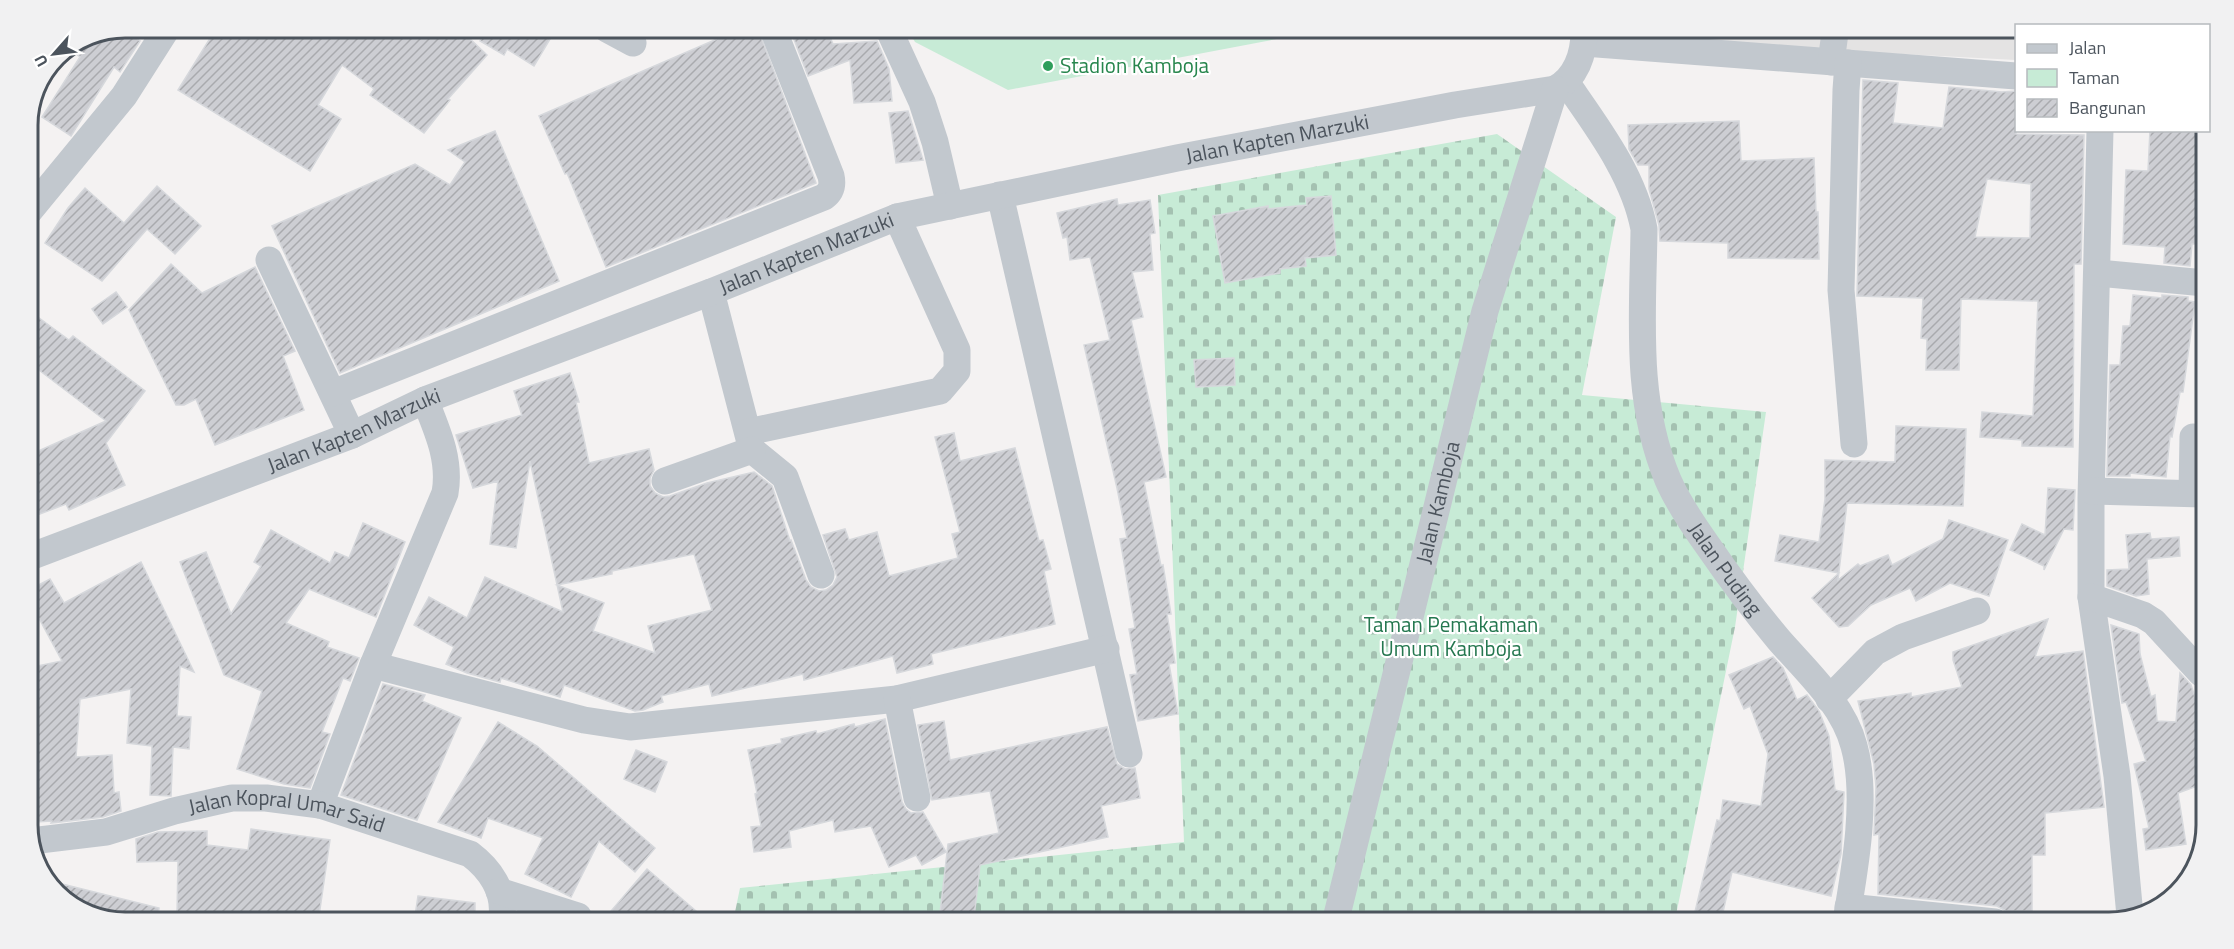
<svg xmlns="http://www.w3.org/2000/svg" width="2234" height="949" viewBox="0 0 2234 949" font-family="'Titillium Web',sans-serif">
<style>
.education{fill:#e4e3e3}
.cemetery{fill:url(#cemetery-stones)}
.park{fill:#c7ebd6}
.building{fill:url(#building-hatch);stroke:#d6d8dc;stroke-width:1.5;fill-rule:evenodd}
.lines{fill:none;stroke-linecap:round;stroke-linejoin:round}
.minor{stroke:#c2c8ce;stroke-width:27}
.leisure-dot{fill:#2e9e5b;stroke:#fff;stroke-width:2}
.labels{text-anchor:middle;stroke-width:4.5;stroke-linejoin:round;paint-order:stroke}
.leisure-label{font-size:21px;fill:#27864d;stroke:#fff;text-anchor:start}
.street-label{font-size:21px;fill:#4c545d;stroke:#fff}
.park-label{font-size:21px;fill:#24774f;stroke:#fff}
.rim{fill:none;stroke:#4c545d;stroke-width:3}
</style>
<defs>
<pattern id="cemetery-stones" width="16" height="16" patternUnits="userSpaceOnUse" patternTransform="scale(1.5)"><rect width="16" height="16" fill="#c7ebd6"/><path d="M2 7V4a2 2 0 0 1 4 0v3zM10 15v-3a2 2 0 0 1 4 0v3z" fill="#a4c1b1"/></pattern>
<pattern id="building-hatch" width="6" height="6" patternUnits="userSpaceOnUse" patternTransform="scale(1.5)"><rect width="6" height="6" fill="#cdced3"/><path d="M-1 1l2-2M0 6l6-6M5 7l2-2" fill="none" stroke="#a9aaae"/></pattern>
</defs>
<rect width="100%" height="100%" fill="#f4f2f2"/>
<polygon class="education" points="1599,32 2016,34 2016,60 1600,38"/>
<polygon class="cemetery" points="1497,134 1616,217 1582,395 1766,412 1735,627 1675,920 734,917 740,888 1184,842 1158,195"/>
<polygon class="park" points="908,30 1319,31 1008,90 915,42"/>
<g class="building">
<polygon points="217,27 448,28 461,40 466,35 487,55 448,99 450,100 424,133 370,95 374,89 342,65 318,105 341,119 310,171 178,90"/>
<polygon points="123,28 140,41 120,72 114,67 71,136 42,117 80,57 70,49"/>
<polygon points="471,28 516,28 556,29 534,66 507,49 504,55 480,41 483,35"/>
<polygon points="740,29 758,29 816,183 606,267 567,173 565,174 539,116"/>
<polygon points="790,29 827,30 833,44 877,41 889,69 892,101 854,103 850,60 808,76"/>
<path d="M1863,80L1898,83L1893,123L1943,128L1949,87L2002,92L2016,91V134L2084,135L2081,264H2074L2073,447L2022,446V440L1980,437L1982,412L2033,416L2038,301L1961,299L1959,370H1926L1927,339L1921,338L1923,298L1857,296ZM1987,179L2031,184L2030,238L1975,237Z"/>
<polygon points="908,111 923,160 896,163 889,113"/>
<polygon points="1739,121 1741,161 1814,158 1816,212 1818,212 1819,259 1728,258 1728,243 1660,241 1659,225 1649,189 1649,165 1638,165 1629,149 1628,125"/>
<polygon points="2150,130 2207,130 2206,244 2192,244 2190,266 2164,263 2165,247 2123,244 2126,170 2148,171"/>
<polygon points="495,131 559,281 340,373 272,226 415,164 450,185 465,162 448,150"/>
<polygon points="157,186 201,226 175,254 147,229 102,281 45,243 68,208 85,188 124,223"/>
<polygon points="1331,196 1336,255 1305,258 1306,266 1280,269 1280,273 1225,283 1213,216 1268,206 1268,209 1307,205 1306,198"/>
<polygon points="1117,199 1118,205 1150,200 1155,233 1150,234 1153,270 1132,272 1143,317 1131,320 1166,477 1144,482 1161,566 1163,565 1171,614 1167,614 1175,663 1169,664 1178,714 1138,721 1130,675 1137,674 1129,629 1135,628 1120,539 1127,538 1117,488 1084,345 1110,340 1090,257 1070,260 1067,237 1063,238 1057,213"/>
<polygon points="171,264 202,293 255,267 295,351 283,356 304,410 215,445 196,399 184,405 176,405 129,310"/>
<polygon points="116,292 127,307 103,324 92,309"/>
<polygon points="2133,295 2162,298 2162,295 2188,297 2188,301 2195,302 2183,392 2180,392 2172,437 2170,436 2166,477 2130,473 2130,476 2107,476 2110,365 2120,365 2123,326 2130,326"/>
<polygon points="27,309 69,340 73,336 145,391 106,443 125,485 69,510 66,504 27,519 27,456 106,421 27,361"/>
<polygon points="1234,358 1235,385 1196,387 1194,360"/>
<path d="M570,373L579,402H576L589,463L649,449L654,470L650,478V486L655,493L663,497L670,496L707,483L754,472L772,486L790,541L791,540L806,580L811,587L819,591L826,590L833,585L837,577L823,535L845,529L849,540L877,532L889,576L958,558L952,534L960,532L935,437L954,433L960,461L1015,448L1039,541L1043,540L1051,569L1044,571L1055,624L931,654L933,664L897,673L893,656L804,680L803,674L712,696L709,684L661,696L663,702L643,710L635,711L564,685L560,697L501,678L500,682L467,673L446,664L454,647L414,625L429,597L467,618L485,577L563,612L530,461L516,548L490,544L498,481L473,488L456,435L522,415L514,391ZM694,554L712,610L648,626L655,653L593,631L604,603L557,585L612,574V571Z"/>
<polygon points="1896,426 1966,429 1963,506 1847,503 1838,580 1858,564 1860,566 1888,555 1892,565 1943,539 1949,520 2008,540 1989,596 1950,583 1916,601 1910,588 1871,605 1848,626 1839,627 1812,598 1839,573 1775,561 1780,535 1819,542 1825,499 1825,460 1895,462"/>
<polygon points="2048,488 2075,490 2073,530 2064,529 2044,570 2044,566 2010,550 2022,524 2045,535"/>
<polygon points="363,523 405,542 376,617 309,589 286,623 329,642 327,647 359,658 350,681 343,678 322,732 330,734 310,788 284,784 237,769 262,691 224,675 180,562 206,552 231,614 261,566 254,562 271,530 330,563 335,552 349,558"/>
<polygon points="2150,533 2151,539 2179,537 2180,556 2147,559 2149,594 2136,596 2107,586 2107,570 2129,569 2126,535"/>
<polygon points="141,562 194,672 180,666 177,716 191,717 189,749 173,747 171,796 150,795 152,746 127,743 131,689 80,699 76,757 112,755 114,793 119,792 121,811 103,817 51,823 52,821 35,822 33,801 37,754 27,754 27,668 62,661 27,596 27,591 50,579 64,603"/>
<polygon points="2048,619 2035,657 2083,651 2104,807 2045,813 2045,855 2032,855 2032,911 2006,911 1997,906 1878,894 1879,834 1874,835 1876,787 1874,764 1858,701 1911,693 1911,697 1962,687 1953,660 1953,652"/>
<polygon points="2111,625 2139,634 2140,654 2151,697 2155,695 2157,721 2176,722 2180,673 2191,685 2201,715 2200,785 2178,793 2186,844 2146,850 2143,829 2149,828 2134,764 2146,761 2126,702 2122,703"/>
<polygon points="1773,657 1783,668 1797,700 1807,695 1819,711 1829,736 1835,790 1844,792 1841,854 1831,896 1732,872 1721,921 1693,920 1717,820 1720,821 1723,800 1761,806 1768,754 1750,706 1744,709 1729,675"/>
<polygon points="383,684 425,695 422,701 461,718 417,820 341,795"/>
<polygon points="885,719 902,802 906,809 911,813 923,812 946,852 922,865 916,855 889,867 871,826 835,832 833,820 789,831 791,847 754,852 751,827 761,826 755,794 757,793 748,750 782,743 781,739 816,731 817,734 854,724 855,727"/>
<polygon points="944,721 950,760 1107,727 1117,764 1125,769 1135,768 1140,798 1101,806 1108,837 980,865 974,918 940,913 948,844 999,833 990,791 932,800 918,725"/>
<polygon points="498,722 537,746 655,848 635,872 599,841 571,897 525,874 543,838 488,818 481,838 438,822"/>
<polygon points="636,750 667,762 655,792 624,779"/>
<polygon points="251,829 330,840 319,916 177,915 178,861 137,862 136,839 158,832 207,831 207,845 248,850"/>
<polygon points="647,869 703,917 606,917"/>
<polygon points="46,880 159,908 158,915 88,915 47,883"/>
<polygon points="418,896 475,903 475,916 415,916"/>
</g>
<g class="lines">
<g class="minor">
<polyline points="607,29 633,43"/>
<polyline points="889,30 922,102 935,142 950,206"/>
<polyline points="1584,43 2016,76"/>
<polyline points="1831,62 1835,33"/>
<polyline points="1848,63 1846,90 1841,290 1854,444"/>
<path id="s1" d="M1566,82C1597,127 1634,175 1644,229C1643,314 1634,399 1668,480C1678,503 1693,525 1708,546C1730,578 1753,609 1779,640C1806,671 1843,704 1854,746C1868,796 1855,869 1846,921"/>
<polyline points="2100,130 2091,498 2091,597 2117,776 2130,916"/>
<polyline points="1000,195 1129,754"/>
<polyline points="27,214 124,96 168,27"/>
<polyline points="269,260 352,435"/>
<polyline points="2098,273 2205,283"/>
<polyline points="711,292 752,450 785,477 821,575"/>
<path d="M333,393L824,197C832,191 833,185 831,176L773,29"/>
<polyline points="748,432 940,391 957,371 957,350 897,217"/>
<polyline points="665,481 752,450"/>
<polyline points="2092,491 2203,494"/>
<polyline points="2192,493 2193,437"/>
<path id="s2" d="M27,558L352,435L425,400L711,292L897,217L1177,158L1455,105L1555,89C1576,78 1584,54 1584,32"/>
<polyline points="2091,597 2143,615 2154,622 2201,673"/>
<polyline points="373,665 584,720 630,727 897,699 1106,649"/>
<polyline points="897,699 917,798"/>
<polyline points="1829,699 1875,652 1903,637 1977,611"/>
<path d="M320,805L373,665L445,493C451,460 437,430 425,400"/>
<path id="s3" d="M31,841L106,832L174,811L218,801L232,798H266L320,805L470,854C490,869 505,891 502,916"/>
<polyline points="499,891 578,916"/>
<polyline points="1848,907 1995,922"/>
<path id="s4" d="M1336,919L1485,311L1555,89"/>
</g>
</g>
<circle class="leisure-dot" cx="1048" cy="66" r="6"/>
<g class="labels">
<g class="leisure-label">
<text x="1060" y="73">Stadion Kamboja</text>
</g>
<g class="street-label">
<text dy="7" stroke="none"><textPath href="#s2" startOffset="1323">Jalan Kapten Marzuki</textPath></text>
<text dy="7" stroke="none"><textPath href="#s2" startOffset="837">Jalan Kapten Marzuki</textPath></text>
<text dy="7" stroke="none"><textPath href="#s2" startOffset="351">Jalan Kapten Marzuki</textPath></text>
<text dy="7" stroke="none"><textPath href="#s4" startOffset="429">Jalan Kamboja</textPath></text>
<text dy="7" stroke="none"><textPath href="#s1" startOffset="528">Jalan Puding</textPath></text>
<text dy="7" stroke="none"><textPath href="#s3" startOffset="262">Jalan Kopral Umar Said</textPath></text>
</g>
<g class="park-label">
<text x="1451" y="632">Taman Pemakaman<tspan x="1451" dy="24">Umum Kamboja</tspan></text>
</g>
</g>
<path d="M0 0H2234V949H0ZM125 38H2109A87 87 0 0 1 2196 125V825A87 87 0 0 1 2109 912H125A87 87 0 0 1 38 825V125A87 87 0 0 1 125 38Z" fill="#f1f1f2" fill-rule="evenodd"/>
<path class="rim" d="M125 38H2109A87 87 0 0 1 2196 125V825A87 87 0 0 1 2109 912H125A87 87 0 0 1 38 825V125A87 87 0 0 1 125 38Z"/>
<rect x="2015" y="24" width="195" height="108" fill="#ffffff" stroke="#b7bbbe" stroke-width="1.5"/>
<rect x="2027" y="44" width="30" height="9" fill="#c2c8ce" stroke="#b7bbbe" stroke-width="1.5"/>
<text x="2069" y="54" font-size="18" fill="#4c545d">Jalan</text>
<rect x="2027" y="69" width="30" height="18" fill="#c7ebd6" stroke="#b7bbbe" stroke-width="1.5"/>
<text x="2069" y="84" font-size="18" fill="#4c545d">Taman</text>
<rect x="2027" y="99" width="30" height="18" fill="url(#building-hatch)" stroke="#b7bbbe" stroke-width="1.5"/>
<text x="2069" y="114" font-size="18" fill="#4c545d">Bangunan</text>
<g transform="translate(54 54) rotate(242)" stroke="#ffffff" stroke-width="4.5" paint-order="stroke">
<path d="M0-4.5L10 22L0 15L-10 22Z" fill="#4c545d"/>
<text y="-9" font-size="16" font-weight="bold" text-anchor="middle" fill="#4c545d">U</text>
</g>
</svg>
